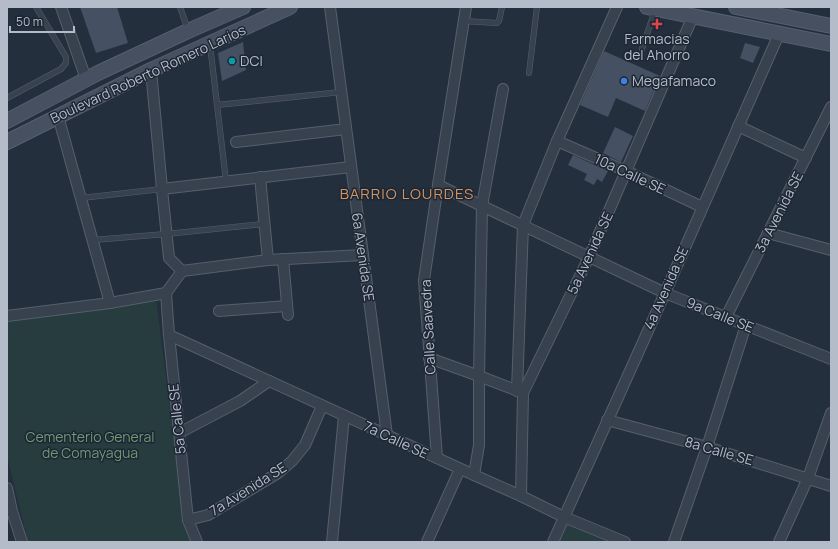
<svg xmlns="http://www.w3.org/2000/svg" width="838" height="549" viewBox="0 0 838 549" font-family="Manrope,sans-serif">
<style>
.green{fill:#263c3f}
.building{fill:#455162}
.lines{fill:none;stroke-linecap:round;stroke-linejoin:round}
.lane-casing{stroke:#565f6c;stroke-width:6}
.street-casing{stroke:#565f6c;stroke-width:12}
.secondary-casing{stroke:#565f6c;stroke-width:16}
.lane{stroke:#38414e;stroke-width:5}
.street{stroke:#38414e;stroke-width:10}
.secondary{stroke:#465061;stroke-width:14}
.health-dot{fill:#e0444e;stroke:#1d2633;stroke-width:1.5}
.culture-dot{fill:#0f9aa8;stroke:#1d2633;stroke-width:1.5}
.shop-dot{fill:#3f7fe0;stroke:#1d2633;stroke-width:1.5}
.labels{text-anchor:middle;stroke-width:3;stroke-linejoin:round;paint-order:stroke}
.poi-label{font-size:14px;fill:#b4bcc9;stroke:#1d2633;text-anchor:start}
.street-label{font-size:14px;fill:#b4bcc9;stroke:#1d2633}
.park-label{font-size:14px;fill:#6b9a76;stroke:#1d2633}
.neighbourhood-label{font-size:15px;letter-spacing:1px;fill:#d59563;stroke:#1d2633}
</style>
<rect width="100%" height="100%" fill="#242f3e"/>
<g class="green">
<polygon points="156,298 185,528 193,542 28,542 7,456 7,320"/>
<polygon points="566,520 619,542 555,542"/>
</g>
<g class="building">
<polygon points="80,7 117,7 128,43 96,53"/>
<polygon points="243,42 246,70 222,81 218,53"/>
<polygon points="745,43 760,47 753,63 740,58"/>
<polygon points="604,51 660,76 645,111 616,98 608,117 580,105"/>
<polygon points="615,127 633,136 621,162 603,153"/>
<polygon points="573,155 608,171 602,182 597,179 594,185 584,180 587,174 568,165"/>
</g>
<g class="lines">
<defs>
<g id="lane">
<polyline points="180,7 188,30"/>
<polyline points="464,21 497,23 499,21 502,7"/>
<polyline points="210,45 226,181"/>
<polyline points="642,49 655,10"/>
<polyline points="529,73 537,7"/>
<polyline points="7,98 61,69 66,63 66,57 36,7"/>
<polyline points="217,105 341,92"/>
<polyline points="81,198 162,189"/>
<polyline points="93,240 166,234 264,224"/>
</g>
<g id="street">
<polyline points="61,7 86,79"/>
<polyline points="330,7 387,435"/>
<polyline points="151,70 162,189 169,258 182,271"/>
<polyline points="58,116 110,303"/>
<polyline points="738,126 806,158"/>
<polyline points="557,141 626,171 702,207"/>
<polyline points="236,142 346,129"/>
<polyline points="260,177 268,260"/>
<polyline points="438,185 665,293 831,359"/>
<polyline points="162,189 351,167"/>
<polyline points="768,233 831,250"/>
<polyline points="283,259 288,315"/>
<polyline points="166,293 169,335 188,520 197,542"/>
<polyline points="219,311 287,306"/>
<polyline points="7,316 110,303 166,293 182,271 268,260 363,255"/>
<polyline points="726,317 831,107"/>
<polyline points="169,335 474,475 521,496 564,517 625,542"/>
<polyline points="429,358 479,376 521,392"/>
<polyline points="517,391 523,225 557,141 617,7"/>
<polyline points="607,420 707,447 831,486"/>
<polyline points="179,433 240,401 269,381"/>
<polyline points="437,458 424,280 438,185 466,7"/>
<polyline points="474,475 479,445 479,376 482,206 503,89"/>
<polyline points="7,488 12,511 22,542"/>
<polyline points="521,496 523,393 589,257 693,16"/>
<polyline points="188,520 208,515 278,473 292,461 305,445 322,406"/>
<polyline points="332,542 344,416"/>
<polyline points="427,542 460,469"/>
<polyline points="553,542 665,293 779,34"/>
<polyline points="674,542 707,447 746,325"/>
<polyline points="779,542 808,478 831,413"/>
</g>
<g id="secondary">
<polyline points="647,7 831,44"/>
<polyline points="736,7 831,26"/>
<polyline points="7,121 98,73 188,31 243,7"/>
<polyline points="7,142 151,70 290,7"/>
</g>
</defs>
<use href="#lane" class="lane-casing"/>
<use href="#street" class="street-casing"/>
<use href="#secondary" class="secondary-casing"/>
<use href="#lane" class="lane"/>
<use href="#street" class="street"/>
<use href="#secondary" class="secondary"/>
</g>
<path class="health-dot" d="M655 18h4v4h4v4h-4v4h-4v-4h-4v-4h4z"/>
<circle class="culture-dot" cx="232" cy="61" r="4"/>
<circle class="shop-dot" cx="624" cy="81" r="4"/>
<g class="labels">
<g class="poi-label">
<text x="657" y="44" text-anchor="middle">Farmacias<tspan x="657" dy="16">del Ahorro</tspan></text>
<text x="240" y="66">DCI</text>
<text x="632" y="86">Megafamaco</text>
</g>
<g class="street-label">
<text transform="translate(148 74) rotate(-25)" y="5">Boulevard Roberto Romero Larios</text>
<text transform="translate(630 174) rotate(25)" y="5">10a Calle SE</text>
<text transform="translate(779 212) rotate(-63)" y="5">3a Avenida SE</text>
<text transform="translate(590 253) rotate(-65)" y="5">5a Avenida SE</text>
<text transform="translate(363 257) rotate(82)" y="5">6a Avenida SE</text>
<text transform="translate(666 288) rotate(-66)" y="5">4a Avenida SE</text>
<text transform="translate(720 315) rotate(22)" y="5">9a Calle SE</text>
<text transform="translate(428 327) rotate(-93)" y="5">Calle Saavedra</text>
<text transform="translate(177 419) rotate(-96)" y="5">5a Calle SE</text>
<text transform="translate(396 440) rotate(25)" y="5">7a Calle SE</text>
<text transform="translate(719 451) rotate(16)" y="5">8a Calle SE</text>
<text transform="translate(248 489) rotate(-32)" y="5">7a Avenida SE</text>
</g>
<g class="park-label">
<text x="90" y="442">Cementerio General<tspan x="90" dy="16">de Comayagua</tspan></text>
</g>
<g class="neighbourhood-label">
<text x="407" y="199">BARRIO LOURDES</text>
</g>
</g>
<rect width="838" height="549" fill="none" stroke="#b4bcc9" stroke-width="16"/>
<path d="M10 26v6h64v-6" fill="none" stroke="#b4bcc9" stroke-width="2"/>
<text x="16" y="26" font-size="12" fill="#b4bcc9" stroke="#1d2633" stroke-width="3" paint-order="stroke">50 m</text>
</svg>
